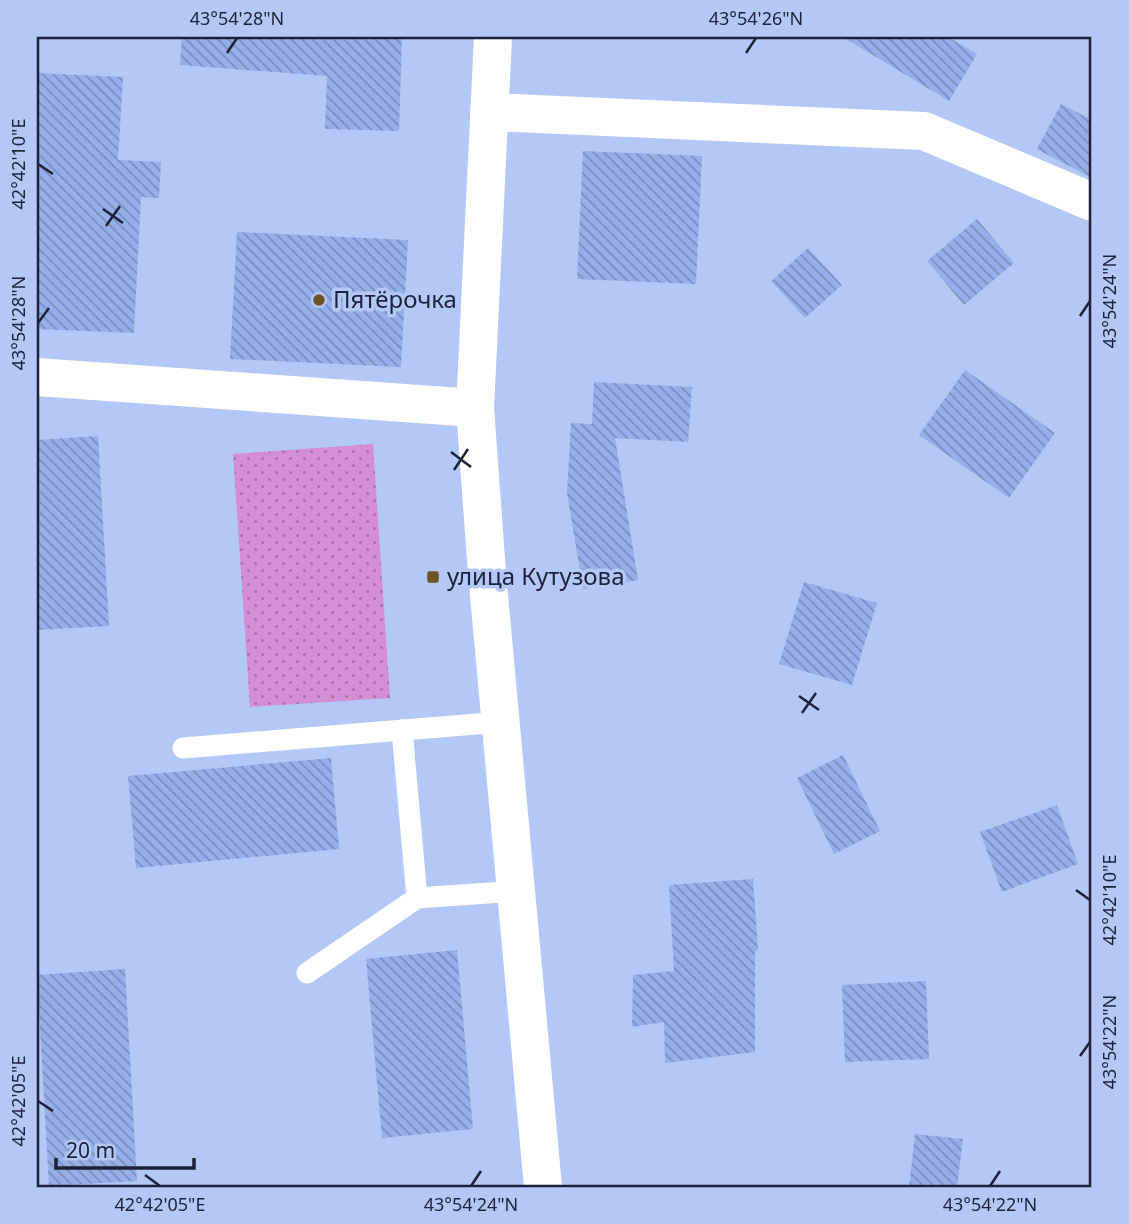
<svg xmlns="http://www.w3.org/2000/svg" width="1129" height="1224" viewBox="0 0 1129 1224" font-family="'Noto Sans',sans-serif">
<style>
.grass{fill:url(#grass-dots)}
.building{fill:url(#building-back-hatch)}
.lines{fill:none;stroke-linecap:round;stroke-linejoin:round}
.service{stroke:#fff;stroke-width:21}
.minor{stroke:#fff;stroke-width:38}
.ticks{fill:none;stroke:#1a2339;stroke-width:2.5}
.poi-dot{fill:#6a5524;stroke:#b3c8f7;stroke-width:2.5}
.labels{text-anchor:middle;stroke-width:7;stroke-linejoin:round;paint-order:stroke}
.poi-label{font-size:24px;fill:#1a2339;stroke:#b3c8f7;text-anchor:start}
.neatline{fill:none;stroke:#1a2339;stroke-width:2.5}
.ticks-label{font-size:18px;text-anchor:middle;fill:#1a2339}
</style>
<defs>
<pattern id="grass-dots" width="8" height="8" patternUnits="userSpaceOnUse" patternTransform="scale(1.75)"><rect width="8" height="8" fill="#d48ed6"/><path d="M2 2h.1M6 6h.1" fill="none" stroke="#ab74af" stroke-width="1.8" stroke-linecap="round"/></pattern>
<pattern id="building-back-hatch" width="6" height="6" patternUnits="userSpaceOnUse" patternTransform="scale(1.75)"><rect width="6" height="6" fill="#96afe8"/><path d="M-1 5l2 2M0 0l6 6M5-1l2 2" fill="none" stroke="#7a8ebd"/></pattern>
</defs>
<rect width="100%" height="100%" fill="#b3c8f7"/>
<polygon class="grass" points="373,444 390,698 250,707 233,454"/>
<g class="building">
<polygon points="182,37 402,37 399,131 325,129 327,76 180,65"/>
<polygon points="843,37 948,37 977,54 949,101"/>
<polygon points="37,73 123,77 118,160 161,162 159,198 141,197 134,333 37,329"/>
<polygon points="1061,104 1092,120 1092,178 1037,149"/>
<polygon points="583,151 702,156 696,284 577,279"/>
<polygon points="977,219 1014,263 964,305 927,261"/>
<polygon points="237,232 408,240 401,367 230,359"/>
<polygon points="808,248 842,285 805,318 771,281"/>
<polygon points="965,370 1055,433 1009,498 919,435"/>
<polygon points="594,382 692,387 688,442 615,438 638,580 583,589 567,493 571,423 592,424"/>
<polygon points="98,436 109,626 37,630 37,440"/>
<polygon points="804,582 877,603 852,685 779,664"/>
<polygon points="843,755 880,831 834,854 797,778"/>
<polygon points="331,758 339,849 136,868 128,776"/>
<polygon points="1057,805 1078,864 1002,892 980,832"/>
<polygon points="753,879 758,950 755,951 755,1052 665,1063 664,1022 632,1027 633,975 674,971 669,885"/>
<polygon points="457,950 473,1129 382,1138 366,959"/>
<polygon points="125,969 137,1181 49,1186 37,975"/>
<polygon points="926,981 929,1059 845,1062 842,985"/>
<polygon points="915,1134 963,1139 957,1187 909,1187"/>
</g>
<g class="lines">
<g class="service">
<polyline points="402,730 417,898"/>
<polyline points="183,748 501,722"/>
<polyline points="307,973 417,898 516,891"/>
</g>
<g class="minor">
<polyline points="493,37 475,408 487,573 543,1187"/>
<polyline points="489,112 924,131 1092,202"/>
<polyline points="37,377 475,408"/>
</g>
</g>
<path class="ticks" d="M227,53L237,38M746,53L756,38M38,164L53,174M103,209L123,223M106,226L120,206M1080,316L1090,301M38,323L49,308M451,452L471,467M454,470L468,449M799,696L819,710M802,713L816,693M1076,890L1090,900M1080,1056L1090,1042M38,1101L53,1111M145,1175L160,1186M471,1186L481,1171M990,1186L1000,1171"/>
<g class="poi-dot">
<circle cx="319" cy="300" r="7"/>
<rect x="426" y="570" width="14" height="14" rx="3.5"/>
</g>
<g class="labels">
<g class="poi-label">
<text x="333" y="308">Пятёрочка</text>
<text x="447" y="585">улица Кутузова</text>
</g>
</g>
<rect width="1129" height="1224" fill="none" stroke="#b3c8f7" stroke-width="77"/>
<path d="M56 1158v10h138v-10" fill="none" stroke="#1a2339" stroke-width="3.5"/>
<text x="66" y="1158" font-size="21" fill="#1a2339" stroke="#b3c8f7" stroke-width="5" paint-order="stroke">20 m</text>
<rect x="38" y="38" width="1052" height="1148" class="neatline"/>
<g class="ticks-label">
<text x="237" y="25">43°54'28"N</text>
<text x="756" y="25">43°54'26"N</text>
<text transform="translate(19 164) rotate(-90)" y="6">42°42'10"E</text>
<text transform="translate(1110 301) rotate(-90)" y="6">43°54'24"N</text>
<text transform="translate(19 323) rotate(-90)" y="6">43°54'28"N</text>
<text transform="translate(1110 900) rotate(-90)" y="6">42°42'10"E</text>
<text transform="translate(1110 1042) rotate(-90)" y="6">43°54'22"N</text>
<text transform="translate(19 1101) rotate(-90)" y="6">42°42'05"E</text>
<text x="160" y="1211">42°42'05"E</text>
<text x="471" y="1211">43°54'24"N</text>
<text x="990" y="1211">43°54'22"N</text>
</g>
</svg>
